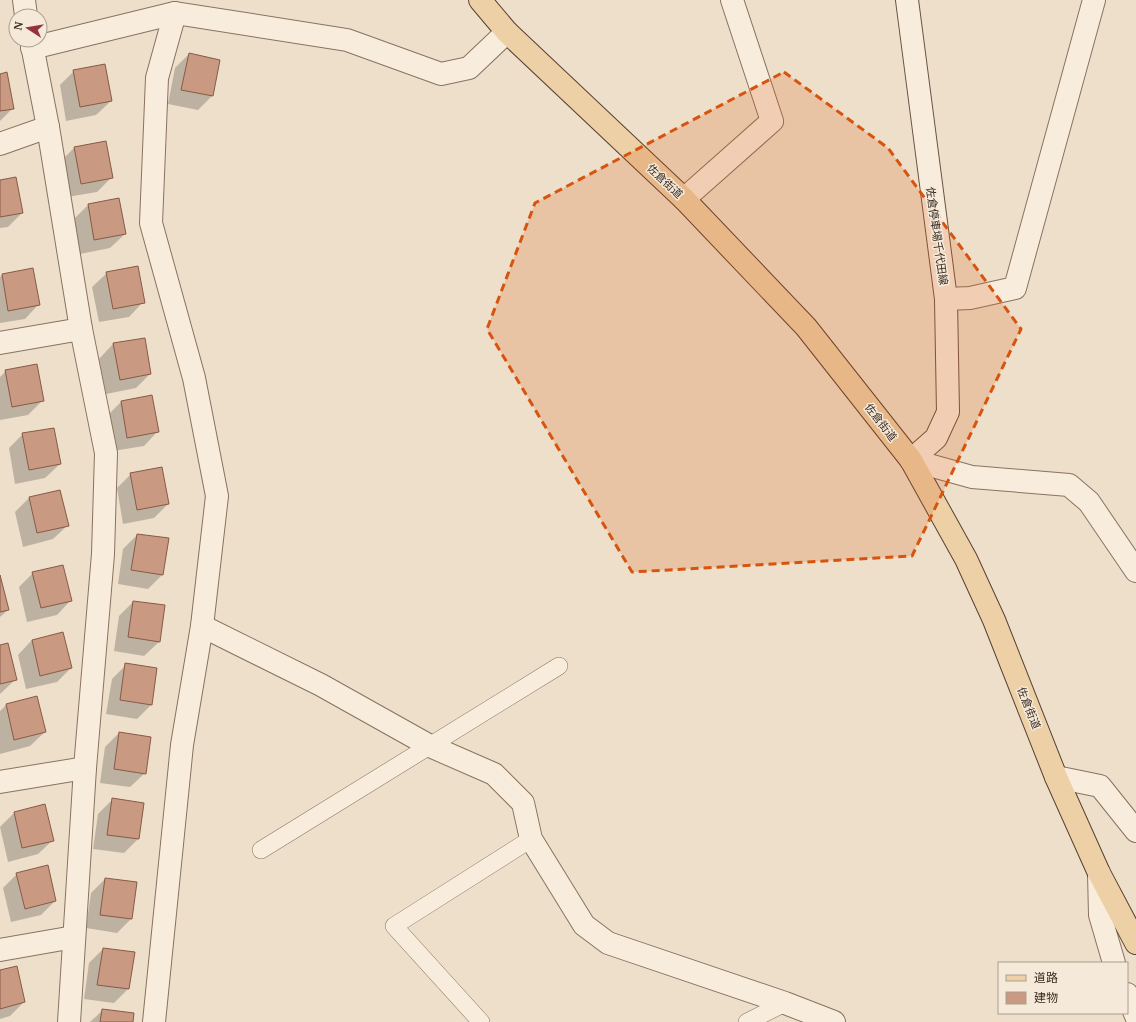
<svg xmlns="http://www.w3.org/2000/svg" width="1136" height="1022" viewBox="0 0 1136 1022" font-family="'PT Serif','Noto Sans JP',serif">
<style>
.shadow{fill:#0003}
.building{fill:#c99982;stroke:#875a46}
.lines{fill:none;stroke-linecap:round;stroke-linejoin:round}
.lane-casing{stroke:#89725f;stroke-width:18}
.street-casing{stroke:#89725f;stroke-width:24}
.secondary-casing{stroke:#6b5342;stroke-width:24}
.primary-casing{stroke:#584033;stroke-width:24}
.lane{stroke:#f8eddd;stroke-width:17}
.street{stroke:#f8eddd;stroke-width:22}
.secondary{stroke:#f8eddd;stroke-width:22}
.primary{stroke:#edd0a5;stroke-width:22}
.marked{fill:#d7540e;fill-opacity:0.2;stroke:#d7540e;stroke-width:3;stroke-dasharray:8 5;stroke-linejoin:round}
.labels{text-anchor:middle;stroke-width:3;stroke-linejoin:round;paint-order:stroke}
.street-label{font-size:11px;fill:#3b2b22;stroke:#f5eada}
</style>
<rect width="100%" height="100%" fill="#eddfca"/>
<g class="shadow">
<polygon points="189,54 219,60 212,96 198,110 168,104 175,68"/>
<polygon points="74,71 111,101 96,115 66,121 60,85"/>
<polygon points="0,75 13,108 0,121"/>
<polygon points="74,148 111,178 97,192 67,197 60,162"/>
<polygon points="0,181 22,213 8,227 0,228"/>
<polygon points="118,199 125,234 110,248 80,254 74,219 88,205"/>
<polygon points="33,269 39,304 25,319 0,323 0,277 2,275"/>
<polygon points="107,273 143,302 129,317 99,322 92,287"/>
<polygon points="113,344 150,374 136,388 106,394 99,359"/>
<polygon points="6,371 42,401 28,415 0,420 0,377"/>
<polygon points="121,402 158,431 144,446 113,451 107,416"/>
<polygon points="23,434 60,464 45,478 15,484 9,448"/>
<polygon points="131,474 168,504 154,518 123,524 117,488"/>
<polygon points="60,491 68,525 53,539 23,547 15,512 29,498"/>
<polygon points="137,535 162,575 148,589 118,584 123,549"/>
<polygon points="33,573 71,600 57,615 27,622 19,587"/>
<polygon points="0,579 8,610 0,617"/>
<polygon points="133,602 159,642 144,656 114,651 119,616"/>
<polygon points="32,640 71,668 57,682 26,689 18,655"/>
<polygon points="0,646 16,679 0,694"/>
<polygon points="126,665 151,705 137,719 106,714 112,679"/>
<polygon points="6,705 45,732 30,746 0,754 0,711"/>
<polygon points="119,733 145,773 130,787 100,783 105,747"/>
<polygon points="113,799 143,804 138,839 124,853 93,849 98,814"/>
<polygon points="14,813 53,840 38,854 8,862 0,827"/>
<polygon points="17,874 55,901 41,915 11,922 3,888"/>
<polygon points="105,879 131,919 117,933 86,928 91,893"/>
<polygon points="103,949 134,953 128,989 114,1003 84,999 89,963"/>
<polygon points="0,971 24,1002 10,1016 0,1019"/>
<polygon points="103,1010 132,1022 90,1022"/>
</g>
<g class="building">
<polygon points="189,53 220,60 213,96 181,90"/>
<polygon points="105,64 112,101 80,107 73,70"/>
<polygon points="7,72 14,109 0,111 0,74"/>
<polygon points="106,141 113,178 81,184 74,147"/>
<polygon points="16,177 23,213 0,217 0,180"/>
<polygon points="119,198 126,234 94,240 88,204"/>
<polygon points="138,266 145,303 113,309 106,272"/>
<polygon points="33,268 40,305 8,311 2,274"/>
<polygon points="145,338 151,374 120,380 113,343"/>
<polygon points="37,364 44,401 12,407 5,370"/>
<polygon points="152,395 159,432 127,438 121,401"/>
<polygon points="54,428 61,464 29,470 22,433"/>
<polygon points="162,467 169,504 137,510 130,473"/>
<polygon points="60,490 69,526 37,533 29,497"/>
<polygon points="137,534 169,538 163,575 131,570"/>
<polygon points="63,565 72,601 41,608 32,572"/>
<polygon points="0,575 9,610 0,612"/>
<polygon points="133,601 165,605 160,642 128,637"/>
<polygon points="63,632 72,668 40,676 32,640"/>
<polygon points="8,643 17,680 0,684 0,645"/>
<polygon points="125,663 157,668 152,705 120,700"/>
<polygon points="37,696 46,732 14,740 6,704"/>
<polygon points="119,732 151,737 146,774 114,769"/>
<polygon points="112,798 144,803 139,839 107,835"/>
<polygon points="45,804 54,841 22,848 14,812"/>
<polygon points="48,865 56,901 25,909 16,873"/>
<polygon points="105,878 137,882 132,919 100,915"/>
<polygon points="103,948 135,952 129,989 97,985"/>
<polygon points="17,966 25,1002 0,1009 0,970"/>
<polygon points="102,1009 134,1013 133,1022 100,1022"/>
</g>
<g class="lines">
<defs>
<g id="lane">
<polyline points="261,850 559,666"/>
<polyline points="481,1022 394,926 531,839"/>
<polyline points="747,1022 785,1003"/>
</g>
<g id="street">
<polyline points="24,0 26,16"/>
<polyline points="31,40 48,127 81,329 106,453 103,554 85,768 69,1022"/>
<polyline points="32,48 175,13 347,40 441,74 469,68 507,32"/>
<polyline points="0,144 48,127"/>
<polyline points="684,199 772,121 732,0"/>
<polyline points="946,299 970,298 1015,288 1094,0"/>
<polyline points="0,343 81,329"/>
<polyline points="911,460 972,477 1069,485 1089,502 1136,571"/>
<polyline points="202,626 321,685 430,746 494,774 523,803 531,839 584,925 608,943 785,1003 834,1022"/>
<polyline points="1056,777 1100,786 1136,831"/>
<polyline points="0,782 85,768"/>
<polyline points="1099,873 1100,915 1114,963"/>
<polyline points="0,950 74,937"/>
<polyline points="1127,994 1136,1016"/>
<polyline points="154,1022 182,745 202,626 217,496 194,378 151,223 157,78 175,13"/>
</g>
<polyline id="secondary" points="907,0 946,299 948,412 936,438 911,460"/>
<polyline id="primary" points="480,0 507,32 684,199 806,327 911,460 966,559 994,620 1056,777 1099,873 1136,943"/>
</defs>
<use href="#lane" class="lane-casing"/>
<use href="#street" class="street-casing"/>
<use href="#secondary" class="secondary-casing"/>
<use href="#primary" class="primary-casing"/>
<use href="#lane" class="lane"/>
<use href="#street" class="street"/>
<use href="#secondary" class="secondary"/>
<use href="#primary" class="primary"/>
</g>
<path class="marked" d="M784,72L888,148L1021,329L912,556L632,572L487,329L535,203Z"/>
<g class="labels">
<g class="street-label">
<text transform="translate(665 181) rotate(43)" y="4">佐倉街道</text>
<text transform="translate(937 236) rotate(82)" y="4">佐倉停車場千代田線</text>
<text transform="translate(881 422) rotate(52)" y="4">佐倉街道</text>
<text transform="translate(1029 708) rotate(68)" y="4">佐倉街道</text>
</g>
</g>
<rect x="998" y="962" width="130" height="52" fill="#f5eada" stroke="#ab9e90"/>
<rect x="1006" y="975" width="20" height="6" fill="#edd0a5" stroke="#ab9e90"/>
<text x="1034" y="982" font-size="12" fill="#3b2b22">道路</text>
<rect x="1006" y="992" width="20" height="12" fill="#c99982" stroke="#ab9e90"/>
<text x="1034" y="1002" font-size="12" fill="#3b2b22">建物</text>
<g transform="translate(28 28) rotate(282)"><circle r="19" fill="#f5eada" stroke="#ab9e90"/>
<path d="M0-3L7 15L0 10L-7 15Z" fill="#95323c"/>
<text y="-6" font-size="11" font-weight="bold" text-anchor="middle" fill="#3b2b22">N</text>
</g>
</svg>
